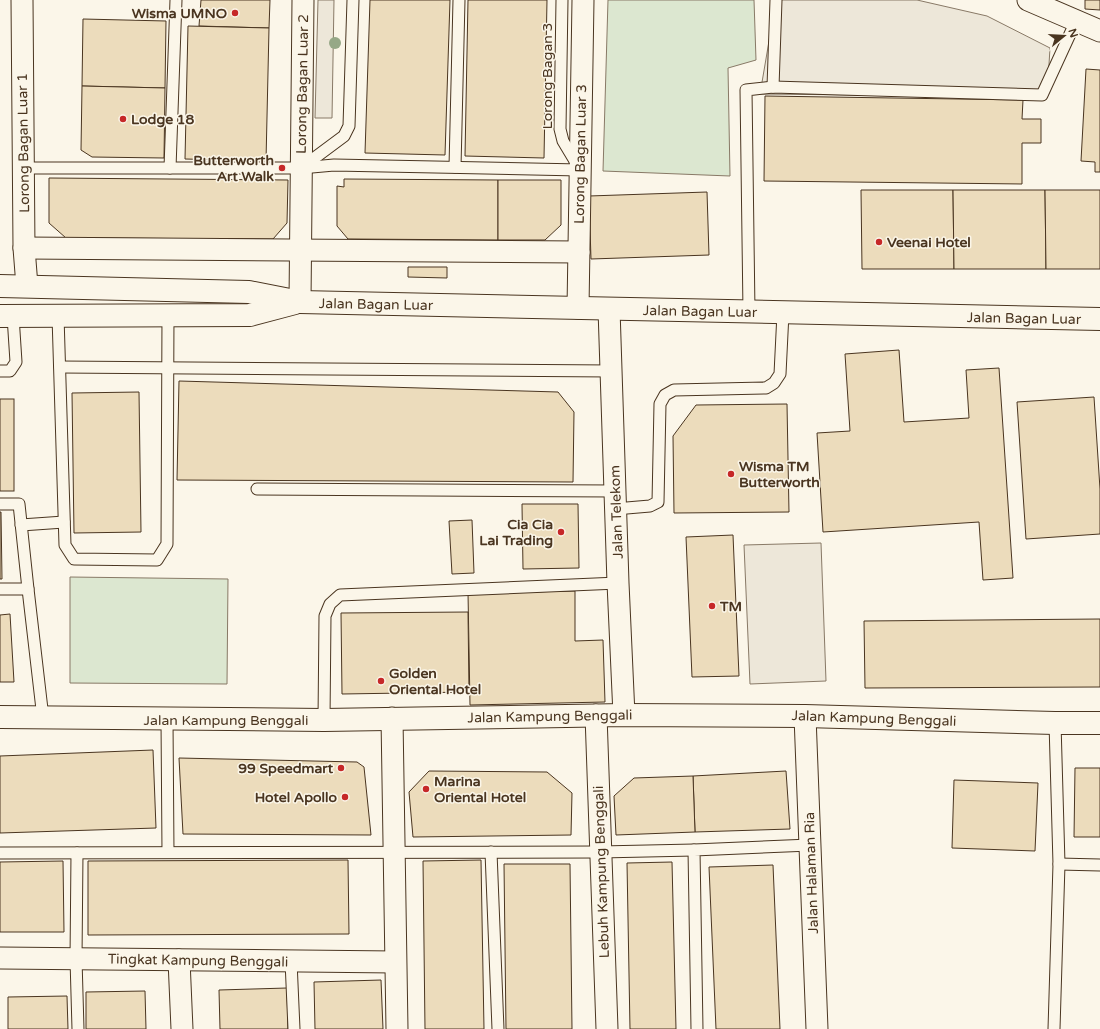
<svg xmlns="http://www.w3.org/2000/svg" width="1100" height="1029" viewBox="0 0 1100 1029" font-family="'Varela Round',sans-serif">
<style>
.green{fill:#dce7d0;stroke:#887966}
.parking{fill:#ede7d9;stroke:#887966}
.building{fill:#ecdcbc;stroke:#4a3520}
.lines{fill:none;stroke-linecap:round;stroke-linejoin:round}
.lane-casing{stroke:#4a3520;stroke-width:13}
.street-casing{stroke:#4a3520;stroke-width:23}
.secondary-casing{stroke:#4a3520;stroke-width:24}
.primary-casing{stroke:#4a3520;stroke-width:24}
.lane{stroke:#fbf6e9;stroke-width:11}
.street{stroke:#fbf6e9;stroke-width:21}
.secondary{stroke:#fbf6e9;stroke-width:22}
.primary{stroke:#fbf6e9;stroke-width:22}
.tree{fill:#96a887}
.poi-dot{fill:#c62828;stroke:#fbf6e9;stroke-width:1.5}
.labels{text-anchor:middle;stroke-width:3;stroke-linejoin:round;paint-order:stroke}
.poi-label{font-size:14px;font-weight:bold;fill:#4a3520;stroke:#fbf6e9;text-anchor:start}
.street-label{font-size:14px;fill:#4a3520;stroke:#fbf6e9}
</style>
<rect width="100%" height="100%" fill="#fbf6e9"/>
<g class="green">
<polygon points="608,0 754,0 756,60 728,68 730,176 603,171"/>
<polygon points="70,577 228,579 227,684 70,683"/>
</g>
<g class="parking">
<polygon points="318,0 334,0 332,118 315,118"/>
<polygon points="776,0 917,0 987,16 1050,48 1047,97 760,94"/>
<polygon points="821,543 826,681 750,684 744,545"/>
</g>
<g class="building">
<polygon points="201,0 270,0 269,28 199,26"/>
<polygon points="370,0 450,0 445,155 365,153"/>
<polygon points="468,0 547,0 544,158 465,156"/>
<polygon points="1085,0 1100,0 1100,10 1085,9"/>
<polygon points="83,19 166,21 165,88 82,86"/>
<polygon points="188,26 269,28 266,161 185,159"/>
<polygon points="1086,69 1100,70 1100,172 1095,172 1095,162 1081,161"/>
<polygon points="82,86 165,88 164,158 92,157 81,150"/>
<polygon points="765,96 1023,100 1022,119 1041,119 1041,143 1022,143 1022,184 764,181"/>
<polygon points="49,178 288,180 287,223 273,239 66,238 49,223"/>
<polygon points="344,179 498,180 498,240 348,239 337,226 337,186 344,187"/>
<polygon points="498,180 561,180 561,225 545,240 498,240"/>
<polygon points="861,190 953,190 954,269 862,269"/>
<polygon points="953,190 1045,190 1046,269 954,269"/>
<polygon points="1045,190 1100,190 1100,269 1046,269"/>
<polygon points="707,192 709,255 591,259 589,196"/>
<polygon points="408,267 447,267 447,278 408,277"/>
<polygon points="899,350 904,422 969,418 966,370 999,368 1013,578 983,580 979,522 823,532 817,433 850,431 845,354"/>
<polygon points="179,381 558,392 574,412 573,482 177,480"/>
<polygon points="139,392 141,532 74,533 72,393"/>
<polygon points="1094,397 1100,489 1100,534 1026,539 1017,402"/>
<rect x="0" y="399" width="14" height="92"/>
<polygon points="787,404 789,512 674,513 673,436 696,405"/>
<polygon points="522,504 578,504 579,568 523,569"/>
<polygon points="0,512 1,512 2,579 0,579"/>
<polygon points="472,520 474,573 452,574 449,521"/>
<polygon points="733,535 739,676 692,677 686,537"/>
<polygon points="575,591 575,641 603,640 605,702 470,705 468,593"/>
<polygon points="468,612 469,692 342,694 341,613"/>
<polygon points="10,614 14,682 0,682 0,615"/>
<polygon points="1100,619 1100,687 865,688 864,621"/>
<polygon points="153,750 156,828 0,833 0,756"/>
<polygon points="179,758 357,762 364,767 371,835 183,834"/>
<polygon points="1075,768 1100,768 1100,837 1074,837"/>
<polygon points="429,771 547,772 572,793 571,835 413,837 409,792"/>
<polygon points="786,771 790,829 695,832 693,776"/>
<polygon points="693,776 695,832 616,835 614,796 634,778"/>
<polygon points="954,780 1038,783 1035,851 952,848"/>
<polygon points="348,860 349,934 88,935 88,861"/>
<polygon points="481,860 484,1029 425,1029 423,861"/>
<polygon points="63,861 64,932 0,932 0,862"/>
<polygon points="672,862 676,1029 630,1029 627,863"/>
<polygon points="504,864 570,864 572,1029 506,1029"/>
<polygon points="773,865 780,1029 716,1029 709,867"/>
<polygon points="381,980 383,1029 315,1029 314,982"/>
<polygon points="287,988 288,1029 220,1029 219,990"/>
<polygon points="145,991 146,1029 86,1029 86,992"/>
<polygon points="67,996 68,1029 8,1029 8,997"/>
</g>
<g class="lines">
<defs>
<g id="lane">
<polyline points="562,0 560,129 563,141 578,166"/>
<polyline points="773,87 776,0"/>
<polyline points="455,167 459,0"/>
<polyline points="23,168 301,168 334,165 580,170"/>
<polyline points="170,168 176,0"/>
<polyline points="301,168 344,136 349,126 353,0"/>
<polyline points="749,312 746,90 773,87 1042,95 1076,21"/>
<polyline points="58,316 65,545 74,559 157,560 167,544 168,315"/>
<polyline points="60,367 611,371"/>
<polyline points="0,371 10,371 16,362 13,316"/>
<polyline points="257,489 615,491"/>
<polyline points="0,504 19,504 28,589 43,718"/>
<polyline points="615,509 650,506 658,502 660,404 665,395 674,390 766,388 774,383 780,374 783,313"/>
<polyline points="21,525 64,522"/>
<polyline points="0,589 28,589"/>
<polyline points="167,720 168,852"/>
<polyline points="324,720 325,616 330,604 340,595 618,583"/>
<polyline points="491,852 498,1029"/>
<polyline points="0,853 600,852 694,850"/>
<polyline points="77,853 76,959 78,1029"/>
<polyline points="1059,864 1100,865"/>
<polyline points="291,961 294,1029"/>
<polyline points="697,1029 694,850 810,845"/>
<polyline points="1054,1029 1059,864 1055,723"/>
</g>
<g id="street">
<polyline points="22,0 24,248 27,286"/>
<polyline points="1028,0 1100,31"/>
<polyline points="24,248 579,252"/>
<polyline points="300,302 303,0"/>
<polyline points="578,308 583,0"/>
<polyline points="609,309 618,583 624,715"/>
<polyline points="596,715 607,1029"/>
<polyline points="805,716 817,1029"/>
<polyline points="392,718 397,1029"/>
<polyline points="0,958 395,962"/>
<polyline points="179,960 182,1029"/>
</g>
<polyline id="secondary" points="0,717 324,720 624,715 805,716 1055,723 1100,723"/>
<g id="primary">
<polyline points="0,286 249,292 300,302 1100,319"/>
<polyline points="0,316 250,315 295,303"/>
</g>
</defs>
<use href="#lane" class="lane-casing"/>
<use href="#street" class="street-casing"/>
<use href="#secondary" class="secondary-casing"/>
<use href="#primary" class="primary-casing"/>
<use href="#lane" class="lane"/>
<use href="#street" class="street"/>
<use href="#secondary" class="secondary"/>
<use href="#primary" class="primary"/>
</g>
<circle class="tree" cx="335" cy="43" r="6"/>
<g class="poi-dot">
<circle cx="235" cy="13" r="4"/>
<circle cx="123" cy="119" r="4"/>
<circle cx="282" cy="168" r="4"/>
<circle cx="879" cy="242" r="4"/>
<circle cx="731" cy="474" r="4"/>
<circle cx="561" cy="532" r="4"/>
<circle cx="712" cy="606" r="4"/>
<circle cx="381" cy="681" r="4"/>
<circle cx="341" cy="768" r="4"/>
<circle cx="426" cy="789" r="4"/>
<circle cx="345" cy="797" r="4"/>
</g>
<g class="labels">
<g class="poi-label">
<text x="227" y="18" text-anchor="end">Wisma UMNO</text>
<text x="131" y="124">Lodge 18</text>
<text x="274" y="165" text-anchor="end">Butterworth<tspan x="274" dy="16">Art Walk</tspan></text>
<text x="887" y="247">Veenai Hotel</text>
<text x="739" y="471">Wisma TM<tspan x="739" dy="16">Butterworth</tspan></text>
<text x="553" y="529" text-anchor="end">Cia Cia<tspan x="553" dy="16">Lai Trading</tspan></text>
<text x="720" y="611">TM</text>
<text x="389" y="678">Golden<tspan x="389" dy="16">Oriental Hotel</tspan></text>
<text x="333" y="773" text-anchor="end">99 Speedmart</text>
<text x="434" y="786">Marina<tspan x="434" dy="16">Oriental Hotel</tspan></text>
<text x="337" y="802" text-anchor="end">Hotel Apollo</text>
</g>
<g class="street-label">
<text transform="translate(547 76) rotate(-90)" y="5">Lorong Bagan 3</text>
<text transform="translate(302 84) rotate(-89)" y="5">Lorong Bagan Luar 2</text>
<text transform="translate(23 143) rotate(-91)" y="5">Lorong Bagan Luar 1</text>
<text transform="translate(580 154) rotate(-89)" y="5">Lorong Bagan Luar 3</text>
<text transform="translate(376 304) rotate(1)" y="5">Jalan Bagan Luar</text>
<text transform="translate(700 311) rotate(1)" y="5">Jalan Bagan Luar</text>
<text transform="translate(1024 318) rotate(1)" y="5">Jalan Bagan Luar</text>
<text transform="translate(616 512) rotate(-92)" y="5">Jalan Telekom</text>
<text transform="translate(550 716) rotate(-1)" y="5">Jalan Kampung Benggali</text>
<text transform="translate(874 718) rotate(2)" y="5">Jalan Kampung Benggali</text>
<text x="226" y="725">Jalan Kampung Benggali</text>
<text transform="translate(601 872) rotate(-92)" y="5">Lebuh Kampung Benggali</text>
<text transform="translate(811 873) rotate(-92)" y="5">Jalan Halaman Ria</text>
<text transform="translate(198 960) rotate(1)" y="5">Tingkat Kampung Benggali</text>
</g>
</g>
<g transform="translate(1064 36) rotate(72)" stroke="#fbf6e9" stroke-width="3" paint-order="stroke">
<path d="M0-3L7 15L0 10L-7 15Z" fill="#4a3520"/>
<text y="-6" font-size="11" font-weight="bold" text-anchor="middle" fill="#4a3520">N</text>
</g>
</svg>
